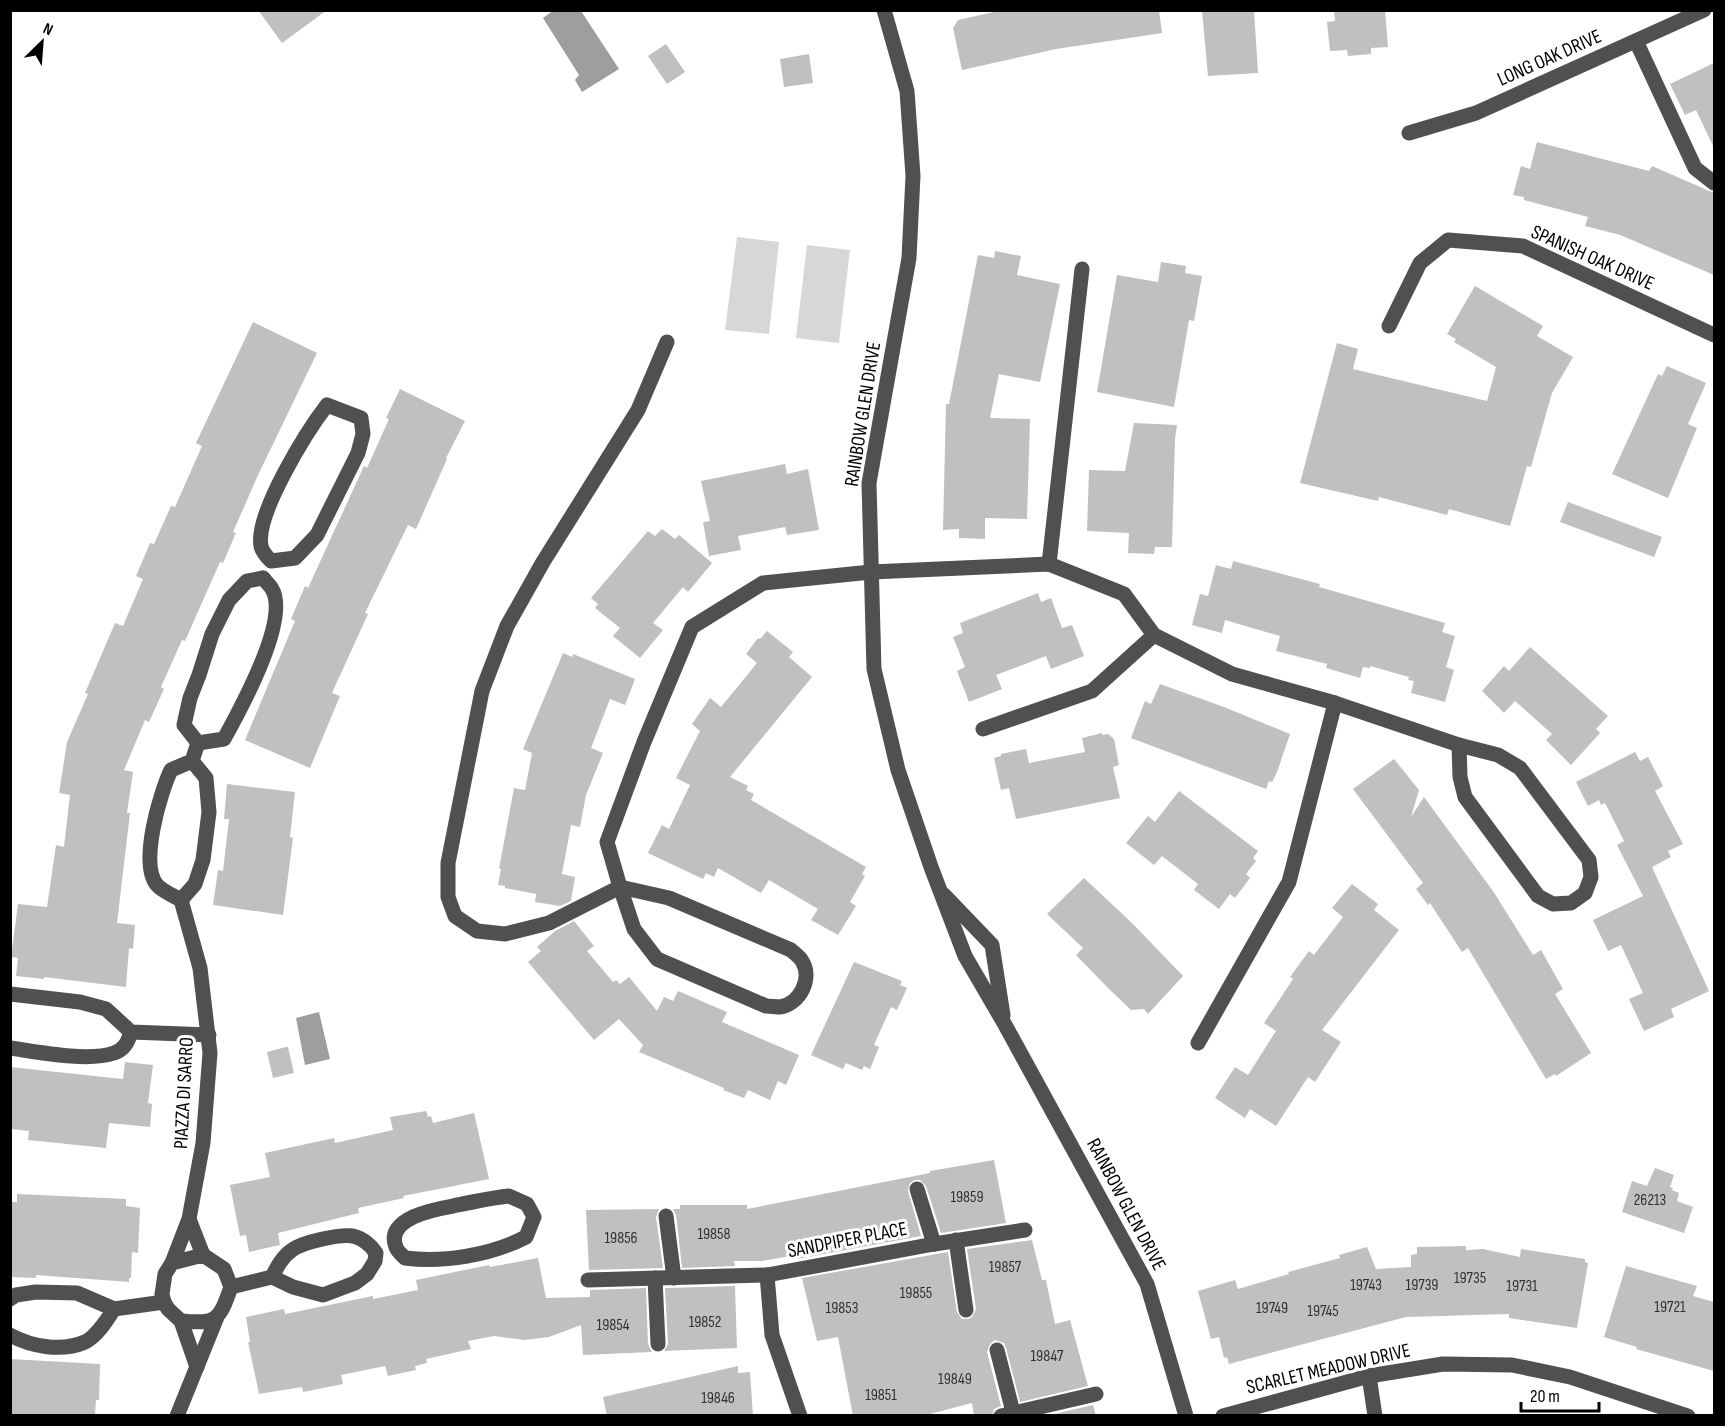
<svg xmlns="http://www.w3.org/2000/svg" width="1725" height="1426" viewBox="0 0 1725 1426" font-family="'Sofia Sans Condensed',sans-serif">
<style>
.green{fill:#d7d7d7}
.water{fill:#9e9e9e}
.building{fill:#c0c0c0}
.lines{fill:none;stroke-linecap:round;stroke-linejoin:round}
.minor{stroke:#505050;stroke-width:15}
.labels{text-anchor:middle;stroke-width:6;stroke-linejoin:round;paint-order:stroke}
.number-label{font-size:16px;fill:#303030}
.street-label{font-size:20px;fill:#000;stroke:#fff}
</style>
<rect width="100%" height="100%" fill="#fff"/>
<g class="green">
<polygon points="737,237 779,242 769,334 725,330"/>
<polygon points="807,245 850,250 839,343 796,338"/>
</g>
<g class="water">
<polygon points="554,10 581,11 619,69 582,92 575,80 579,75 543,18"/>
<polygon points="319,1012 330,1059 305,1065 296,1018"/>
</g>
<g class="building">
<polygon points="258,10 327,10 282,43"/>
<polygon points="1003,10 1159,10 1162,33 1056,49 962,70 953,28 958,20"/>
<polygon points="1202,10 1254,10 1258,73 1208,76"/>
<polygon points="1334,10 1385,10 1388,47 1371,48 1371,54 1348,56 1347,50 1330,51 1327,22 1335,21"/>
<polygon points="666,44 685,72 667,84 648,56"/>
<polygon points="809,54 813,83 784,87 780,59"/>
<polygon points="1714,63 1714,148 1696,110 1685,115 1670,84"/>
<polygon points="1537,142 1649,171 1652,166 1714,193 1714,275 1620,235 1585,226 1588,217 1524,200 1524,197 1513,195 1521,166 1530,169"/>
<polygon points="995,251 1021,256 1017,275 1060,284 1040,382 999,374 990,418 1030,419 1027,519 985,518 985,539 959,538 959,529 943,530 946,404 949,404 978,255 994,258"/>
<polygon points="1161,262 1186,266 1185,273 1202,276 1194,321 1189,320 1174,407 1097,392 1117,275 1158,282"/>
<polygon points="1475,286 1543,326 1537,336 1573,357 1552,393 1531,467 1527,466 1510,526 1449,509 1447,515 1379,497 1378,501 1300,483 1337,343 1358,349 1353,369 1487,401 1496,367 1454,342 1456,339 1447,334"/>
<polygon points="253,322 317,353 259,473 233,532 236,533 223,563 220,562 185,641 182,640 161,687 164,689 149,722 145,720 124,770 133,772 127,813 130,813 117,923 135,925 133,949 129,948 126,987 44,977 44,979 16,976 18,958 11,957 18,904 47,907 56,845 64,847 70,795 59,793 67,742 88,694 85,693 115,623 123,626 143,579 136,576 150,543 154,544 171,506 175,507 202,446 196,443"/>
<polygon points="1667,366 1706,383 1688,424 1697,428 1668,498 1612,474 1658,374 1662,376"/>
<polygon points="400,389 465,421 446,458 447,459 416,529 408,525 365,613 368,614 332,693 340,696 310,768 245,740 295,621 291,619 305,586 308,588 364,466 367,468 389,419 386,418"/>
<polygon points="1134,423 1177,425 1175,439 1172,547 1155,547 1154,554 1128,553 1129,533 1087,531 1089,470 1125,471"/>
<polygon points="785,464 787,474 808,469 819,530 787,535 785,527 738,536 741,550 709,556 703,522 710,521 701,481"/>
<polygon points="1568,502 1662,537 1654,557 1560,522"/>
<polygon points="662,529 675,539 679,535 712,563 688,592 683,587 653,623 663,630 640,658 613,636 620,628 595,608 598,604 591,598 648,531 655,536"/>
<polygon points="1233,561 1320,584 1319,587 1445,623 1442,632 1455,636 1446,667 1454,670 1445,702 1411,693 1414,681 1408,680 1409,677 1370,666 1370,668 1363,667 1360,678 1326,668 1327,664 1276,651 1280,636 1225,620 1222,633 1192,625 1200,594 1208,596 1216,565 1231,569"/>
<polygon points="1038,593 1041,602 1051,598 1062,628 1072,625 1084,656 1051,669 1046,656 996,675 1002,689 969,702 957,671 965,667 953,637 963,633 960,623"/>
<polygon points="767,631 793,652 789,657 812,677 730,777 748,786 746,790 754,794 751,800 866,867 862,874 865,876 850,902 856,906 838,935 811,920 818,909 769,880 761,893 718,868 714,877 706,873 703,879 648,853 662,825 669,829 690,785 676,778 700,731 692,724 710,698 721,707 757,663 746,654 758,638 760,639"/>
<polygon points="1530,647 1608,716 1596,729 1600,733 1571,765 1546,740 1552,734 1515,701 1504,713 1482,691 1504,666 1509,671"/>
<polygon points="563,653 572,657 573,654 635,679 625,705 610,699 591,748 603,753 586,795 580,827 571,825 562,874 575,877 571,901 560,906 535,902 536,894 505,888 505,886 498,885 501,869 499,869 514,788 525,790 532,753 523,749"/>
<polygon points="1160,684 1224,707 1290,734 1277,772 1272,782 1269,781 1266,789 1131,738 1145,701 1151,704"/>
<polygon points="1102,733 1102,735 1108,734 1114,739 1119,765 1113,767 1120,798 1016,819 1009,788 1001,790 994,758 1001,756 1001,754 1026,749 1029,763 1085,752 1082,738"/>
<polygon points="1635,752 1640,761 1648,757 1663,786 1655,791 1683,844 1668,851 1671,857 1652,867 1709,991 1671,1009 1674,1017 1644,1031 1629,999 1643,993 1621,945 1608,951 1593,920 1643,896 1617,845 1624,841 1605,803 1601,805 1599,800 1588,806 1576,782"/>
<polygon points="1394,759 1419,790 1411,817 1424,797 1493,891 1533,955 1541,950 1563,989 1555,994 1591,1053 1556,1076 1555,1074 1546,1079 1468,948 1462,952 1430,903 1428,905 1416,889 1423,883 1353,789"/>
<polygon points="227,784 295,792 290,837 293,838 283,915 213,905 218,870 223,871 229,819 224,819"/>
<polygon points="1179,791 1258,851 1253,858 1256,861 1246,874 1250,878 1235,898 1230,894 1219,909 1194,890 1198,884 1162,856 1154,865 1126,843 1148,816 1155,822"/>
<polygon points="1084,878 1133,924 1183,976 1148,1014 1144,1009 1131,1010 1106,986 1076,955 1083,948 1047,914"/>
<polygon points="1352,884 1378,904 1374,910 1399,930 1322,1030 1341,1042 1315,1082 1308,1077 1276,1126 1250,1109 1245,1118 1215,1098 1235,1067 1248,1075 1276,1031 1264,1023 1293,979 1290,977 1309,951 1314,955 1343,917 1332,908"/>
<polygon points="574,921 594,946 587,951 613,982 616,980 620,984 629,977 657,1011 664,997 673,1001 678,991 727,1012 722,1022 799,1055 786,1085 778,1081 770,1100 748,1090 744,1098 723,1090 724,1088 639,1052 643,1045 619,1019 594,1040 528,962 541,951 537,947 555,931"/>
<polygon points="854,962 902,981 900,985 907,988 897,1010 891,1007 874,1045 879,1047 870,1069 864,1066 862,1070 846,1063 843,1069 811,1055"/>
<polygon points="286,1047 288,1047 294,1073 273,1078 267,1052"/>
<polygon points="125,1062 153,1065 148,1103 152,1104 150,1127 109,1123 106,1148 28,1140 29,1131 10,1129 10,1067 123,1079"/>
<polygon points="426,1111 428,1117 431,1116 433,1123 474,1113 489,1179 403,1196 404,1198 358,1208 359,1213 278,1233 280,1245 249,1252 246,1235 240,1236 230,1185 270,1177 265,1153 334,1138 335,1143 393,1130 390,1117"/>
<polygon points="994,1160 1006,1223 941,1233 926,1186 920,1180 915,1180 910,1183 908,1191 921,1236 797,1259 796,1255 762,1261 734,1261 735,1266 682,1268 676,1215 673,1209 680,1209 680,1205 747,1205 747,1209 930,1173 930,1171"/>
<polygon points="1655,1168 1674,1175 1670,1187 1673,1188 1672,1190 1679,1193 1677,1201 1693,1207 1684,1233 1622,1212 1632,1181 1647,1186"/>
<polygon points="17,1194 126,1199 126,1206 140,1208 138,1253 132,1252 131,1278 129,1278 129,1282 36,1275 36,1278 10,1277 10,1202 17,1202"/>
<polygon points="659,1209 656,1217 663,1268 589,1270 586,1210"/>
<polygon points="1032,1240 1042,1280 1046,1280 1055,1324 1070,1320 1088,1386 1020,1402 1006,1348 1004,1343 995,1340 990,1344 987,1352 1001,1406 994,1409 992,1416 974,1416 972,1403 922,1416 853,1416 838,1337 817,1341 802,1278 948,1252 957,1312 962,1319 968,1319 972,1317 976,1309 967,1249"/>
<polygon points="1466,1246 1466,1250 1483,1249 1520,1257 1521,1249 1585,1259 1585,1262 1588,1263 1577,1328 1509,1318 1509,1314 1406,1317 1229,1364 1227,1357 1224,1358 1219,1337 1211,1339 1198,1291 1235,1280 1238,1289 1289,1274 1288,1272 1340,1258 1339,1255 1367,1247 1376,1269 1411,1267 1411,1255 1417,1254 1417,1247"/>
<polygon points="538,1258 546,1298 590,1297 590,1290 646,1288 648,1344 652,1352 583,1355 581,1325 549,1337 524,1340 494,1336 468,1341 471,1349 426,1359 427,1363 415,1366 416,1370 388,1376 385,1366 341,1375 343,1384 303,1392 302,1387 259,1394 248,1342 250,1342 246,1317 284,1309 285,1314 373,1296 373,1299 418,1290 416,1280 489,1265 490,1267"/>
<polygon points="1626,1266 1697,1286 1693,1296 1714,1302 1714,1371 1636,1349 1637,1347 1604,1337"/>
<polygon points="735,1286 737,1348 664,1351 668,1344 665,1288"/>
<polygon points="10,1359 100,1364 99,1400 96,1400 95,1416 10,1416"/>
<polygon points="738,1366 738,1373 750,1372 753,1416 607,1416 603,1397"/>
<polygon points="1093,1405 1096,1416 1046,1416"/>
</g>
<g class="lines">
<g class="minor">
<polyline points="884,10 907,91 913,176 909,258 869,483 874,669 898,770 931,867 965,956 1004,1023 1147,1284 1186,1416"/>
<polyline points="1636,41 1695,168 1714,183"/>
<polyline points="1409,133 1476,113 1704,10"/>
<polyline points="1389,326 1420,263 1448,240 1523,246 1714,335"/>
<polyline points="667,342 638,410 543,562 507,626 482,691 448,863 448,897 455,916 477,931 505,934 549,923 620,887 607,842 644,742 692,627 763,583 871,572 1049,564 1124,594 1154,635 1232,674 1335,703 1459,745"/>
<path d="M327,405L361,418L363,434L358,453L317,535L295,558L271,561C267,557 262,551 261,546C255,514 307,431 327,405Z"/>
<polyline points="1049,564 1082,269"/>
<polyline points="983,729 1092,691 1154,635"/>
<path d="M198,743L224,739C240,710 290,619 272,589C270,585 265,581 263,578"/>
<polyline points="198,743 184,725 190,698 199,675 212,634 229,600 247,581 263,578"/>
<polygon points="1459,745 1498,755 1520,768 1589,860 1591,877 1585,893 1571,903 1553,904 1538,896 1465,797 1460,777"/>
<path d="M620,887L669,898L791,950C794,953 800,957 802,961C813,978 800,1004 780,1007C776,1007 770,1006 766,1006L657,959L634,929Z"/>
<polyline points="944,895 992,945 1003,1015"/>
<polyline points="181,900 195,884 203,860 209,812 206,778 192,761"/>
<polyline points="10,994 80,1002 106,1009 131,1032 209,1035"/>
<polyline points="1198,1043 1289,882 1335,703"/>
<path d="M10,1048C38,1052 88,1062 114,1053C124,1050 128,1042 131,1032"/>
<polyline points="917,1189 934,1244"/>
<path d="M509,1196L527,1204L534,1217L526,1237C491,1255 444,1263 405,1258C402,1255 397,1251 396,1247C384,1218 436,1209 453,1206C472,1202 490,1198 509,1196Z"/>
<polyline points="666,1216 674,1278"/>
<polyline points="189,1219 203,1255"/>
<polyline points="956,1240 966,1310"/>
<path d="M172,1263L189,1219L203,1143L210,1053L200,968L181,900C174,896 162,891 157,885C139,864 160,793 171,770L192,761L198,743"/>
<polyline points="767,1275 772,1335 800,1416"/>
<polyline points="655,1278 658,1344"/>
<polyline points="588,1280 767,1275 934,1244 1025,1230"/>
<path d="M231,1287L272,1277L293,1287L323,1295L355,1283L367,1274L375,1261L376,1253C371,1245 362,1238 353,1236C339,1234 303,1242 292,1250C282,1257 277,1267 272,1277"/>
<polyline points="10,1299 16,1295 36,1292 77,1293 114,1309 164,1302"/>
<path d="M181,1321C217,1324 219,1321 231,1287L224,1269L203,1255L172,1263L165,1274L162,1294L164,1302L168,1309L181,1321L197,1367"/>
<path d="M10,1335C32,1347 62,1352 85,1342C97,1336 107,1320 114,1309"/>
<polyline points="997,1350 1014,1416"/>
<polyline points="1369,1376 1375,1416"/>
<polyline points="177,1416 217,1317"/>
<polyline points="1001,1416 1096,1394"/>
<polyline points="1223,1416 1369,1376 1443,1364 1512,1365 1570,1377 1688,1416"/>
</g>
</g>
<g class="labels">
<g class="number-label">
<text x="967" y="1202">19859</text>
<text x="1650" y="1205">26213</text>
<text x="714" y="1239">19858</text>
<text x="621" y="1243">19856</text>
<text x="1005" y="1272">19857</text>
<text x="1470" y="1283">19735</text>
<text x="1366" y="1290">19743</text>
<text x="1422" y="1290">19739</text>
<text x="1522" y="1291">19731</text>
<text x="916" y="1298">19855</text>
<text x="1670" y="1312">19721</text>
<text x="842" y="1313">19853</text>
<text x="1272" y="1313">19749</text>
<text x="1323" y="1316">19745</text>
<text x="705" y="1327">19852</text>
<text x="613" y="1330">19854</text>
<text x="1047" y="1361">19847</text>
<text x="955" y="1384">19849</text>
<text x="881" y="1400">19851</text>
<text x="718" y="1403">19846</text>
</g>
<g class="street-label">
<text transform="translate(1549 57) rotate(-24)" y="7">LONG OAK DRIVE</text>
<text transform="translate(1593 257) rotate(24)" y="7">SPANISH OAK DRIVE</text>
<text transform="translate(862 414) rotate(-81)" y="7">RAINBOW GLEN DRIVE</text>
<text transform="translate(183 1093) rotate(-87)" y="7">PIAZZA DI SARRO</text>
<text transform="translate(1127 1204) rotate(62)" y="7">RAINBOW GLEN DRIVE</text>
<text transform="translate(847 1239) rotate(-11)" y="7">SANDPIPER PLACE</text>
<text transform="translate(1328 1368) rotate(-13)" y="7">SCARLET MEADOW DRIVE</text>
</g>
</g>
<rect width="1725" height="1426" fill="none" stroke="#000000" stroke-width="24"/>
<g transform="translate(42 42) rotate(25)" stroke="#ffffff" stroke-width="4.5" paint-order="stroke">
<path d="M0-4.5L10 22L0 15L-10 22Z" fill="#000000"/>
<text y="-9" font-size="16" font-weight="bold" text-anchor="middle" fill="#000000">N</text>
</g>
<path d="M1521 1402v9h78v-9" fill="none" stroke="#000000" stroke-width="3"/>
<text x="1530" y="1402" font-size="18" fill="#000000" stroke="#ffffff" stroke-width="4.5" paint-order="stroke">20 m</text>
</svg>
